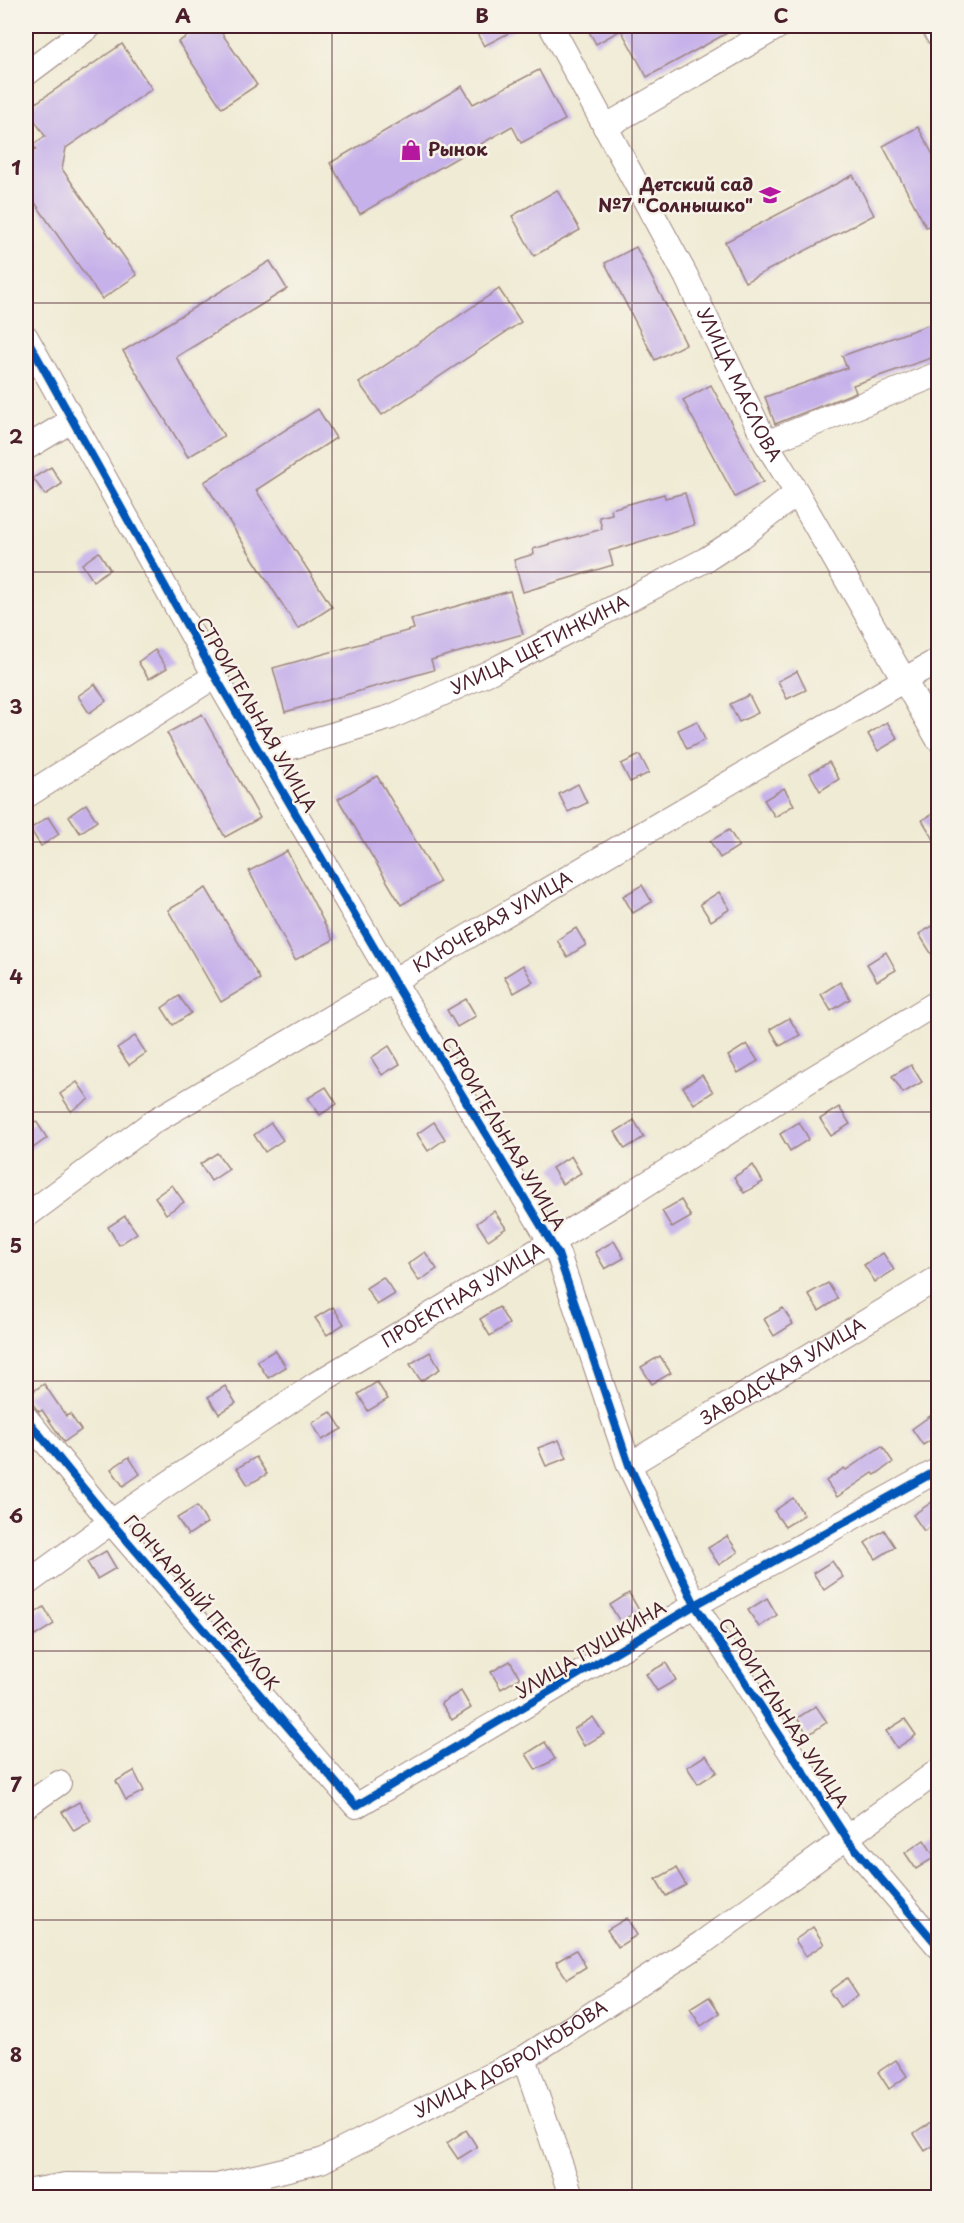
<svg xmlns="http://www.w3.org/2000/svg" width="964" height="2223" viewBox="0 0 964 2223" font-family="'Playpen Sans',sans-serif">
<style>
.building{fill:#c6b1ea}
.lines{fill:none;stroke-linecap:round;stroke-linejoin:round}
.minor-casing{stroke:#9d8580;stroke-width:26}
.minor{stroke:#fff;stroke-width:24}
.cycleway-casing{stroke:#f7f3e8;stroke-width:11}
.cycleway{stroke:#0057b8;stroke-width:8}
.grid{fill:none;stroke:#4a1f2b;stroke-width:1.5;stroke-opacity:0.55}
.labels{text-anchor:middle;stroke-width:5;stroke-linejoin:round;paint-order:stroke}
.poi-label{font-size:18px;font-weight:bold;fill:#4a1f2b;stroke:#f7f3e8;text-anchor:start}
.street-label{font-size:18px;fill:#4a1f2b;stroke:#f7f3e8}
.neatline{fill:none;stroke:#4a1f2b;stroke-width:2}
.grid-label{font-size:20px;text-anchor:middle;font-weight:bold;fill:#4a1f2b}
</style>
<rect width="100%" height="100%" fill="#f7f3e8"/>
<filter id="ink" filterUnits="userSpaceOnUse"><feTurbulence type="fractalNoise" baseFrequency=".0167" numOctaves="2"/><feDisplacementMap in="SourceGraphic" scale="12" xChannelSelector="R" yChannelSelector="G"/><feConvolveMatrix kernelMatrix="1 2 1 2 8 2 1 2 1" color-interpolation-filters="sRGB"/></filter>
<filter id="wash" filterUnits="userSpaceOnUse"><feTurbulence type="fractalNoise" baseFrequency=".008" numOctaves="4" result="noise"/><feDisplacementMap in="SourceGraphic" scale="24" xChannelSelector="R" yChannelSelector="G"/><feGaussianBlur stdDeviation="1.35" result="paint"/><feColorMatrix in="noise" values="0 0 0 0 0 0 0 0 0 0 0 0 0 0 0 0 0 1.4 0 .05"/><feComposite in="paint" operator="in"/></filter>
<g filter="url(#wash)">
<rect width="100%" height="100%" fill="#f0ebd4"/>
<g id="blocks">
<g class="building">
<polygon points="203,26 217,26 257,85 222,108 178,42"/>
<polygon points="473,26 522,26 484,46"/>
<polygon points="586,26 740,26 647,77 621,30 596,44"/>
<polygon points="122,44 152,89 66,148 62,169 137,275 102,299 26,190 26,156 36,149 33,145 45,136 27,109"/>
<polygon points="539,70 565,120 521,143 512,126 360,214 330,163 462,86 473,104"/>
<polygon points="918,127 939,166 939,221 926,227 883,146"/>
<polygon points="853,175 874,215 745,282 725,242"/>
<polygon points="557,190 580,230 534,256 512,216"/>
<polygon points="636,247 686,344 655,360 605,263"/>
<polygon points="270,261 287,289 176,357 224,436 188,457 123,351"/>
<polygon points="499,289 521,322 382,415 359,383"/>
<polygon points="939,321 939,345 934,346 937,356 853,385 856,392 775,424 765,397 847,368 842,356"/>
<polygon points="711,385 763,482 735,497 683,400"/>
<polygon points="318,409 336,438 256,490 332,607 298,629 204,482"/>
<polygon points="51,467 62,484 45,495 33,478"/>
<polygon points="685,493 694,525 609,551 613,565 523,592 514,560 534,554 533,549 602,529 599,517 612,514 611,509 664,494 665,498"/>
<polygon points="99,552 110,569 93,581 82,564"/>
<polygon points="510,591 523,634 431,660 434,670 285,712 273,668 414,629 411,619"/>
<polygon points="155,650 167,668 149,679 138,662"/>
<polygon points="797,671 806,690 787,699 778,681"/>
<polygon points="95,684 106,701 89,713 78,696"/>
<polygon points="749,695 758,713 739,722 730,704"/>
<polygon points="202,714 260,818 225,837 167,733"/>
<polygon points="697,721 705,740 687,749 678,730"/>
<polygon points="887,722 898,739 878,751 868,734"/>
<polygon points="640,755 649,773 630,782 621,764"/>
<polygon points="829,762 839,779 820,791 810,773"/>
<polygon points="377,776 440,882 401,905 338,799"/>
<polygon points="578,784 587,803 568,812 559,794"/>
<polygon points="784,788 794,805 775,817 764,800"/>
<polygon points="86,804 97,821 80,833 69,816"/>
<polygon points="939,810 939,848 922,820"/>
<polygon points="48,817 59,834 41,846 30,829"/>
<polygon points="729,830 739,846 720,858 710,841"/>
<polygon points="287,851 333,940 295,960 249,871"/>
<polygon points="642,885 652,902 633,913 623,896"/>
<polygon points="206,888 260,979 221,1002 168,910"/>
<polygon points="719,892 730,909 711,921 700,904"/>
<polygon points="939,922 939,966 919,934"/>
<polygon points="576,928 586,945 567,957 557,940"/>
<polygon points="886,952 896,970 877,981 867,964"/>
<polygon points="523,965 533,982 514,993 504,977"/>
<polygon points="840,982 850,999 831,1011 821,994"/>
<polygon points="179,996 191,1013 173,1025 162,1008"/>
<polygon points="466,999 476,1016 457,1027 447,1010"/>
<polygon points="789,1018 800,1035 780,1046 770,1029"/>
<polygon points="135,1036 146,1053 129,1065 117,1048"/>
<polygon points="747,1044 758,1061 738,1073 728,1056"/>
<polygon points="389,1046 400,1064 382,1075 371,1058"/>
<polygon points="911,1065 922,1082 903,1093 892,1076"/>
<polygon points="702,1075 713,1092 694,1104 683,1087"/>
<polygon points="77,1082 89,1099 71,1111 60,1094"/>
<polygon points="326,1087 337,1104 320,1115 308,1098"/>
<polygon points="839,1107 850,1124 831,1136 820,1119"/>
<polygon points="634,1120 644,1137 625,1149 615,1132"/>
<polygon points="36,1121 47,1138 26,1153 26,1128"/>
<polygon points="434,1122 445,1139 428,1151 417,1134"/>
<polygon points="799,1122 809,1139 790,1151 780,1134"/>
<polygon points="271,1123 283,1140 265,1152 254,1135"/>
<polygon points="217,1153 229,1169 211,1181 200,1164"/>
<polygon points="571,1156 581,1173 562,1184 552,1168"/>
<polygon points="753,1165 763,1182 744,1193 734,1177"/>
<polygon points="172,1185 184,1202 166,1214 155,1197"/>
<polygon points="681,1200 691,1217 672,1228 662,1211"/>
<polygon points="494,1211 506,1228 488,1240 477,1223"/>
<polygon points="125,1216 137,1233 119,1245 108,1227"/>
<polygon points="614,1241 624,1258 605,1269 595,1252"/>
<polygon points="425,1252 437,1269 419,1281 408,1264"/>
<polygon points="883,1253 894,1270 875,1282 864,1265"/>
<polygon points="383,1277 395,1294 377,1305 366,1288"/>
<polygon points="828,1283 838,1299 819,1311 808,1294"/>
<polygon points="333,1307 344,1324 327,1335 315,1318"/>
<polygon points="499,1307 509,1324 490,1336 480,1319"/>
<polygon points="783,1308 793,1324 774,1336 764,1319"/>
<polygon points="275,1350 286,1367 268,1378 257,1361"/>
<polygon points="430,1352 440,1369 421,1381 410,1364"/>
<polygon points="660,1356 671,1373 652,1384 641,1367"/>
<polygon points="377,1382 388,1399 368,1411 358,1394"/>
<polygon points="44,1384 66,1416 70,1414 81,1430 64,1442 42,1410 39,1412 26,1396"/>
<polygon points="225,1386 236,1403 219,1414 208,1397"/>
<polygon points="331,1412 342,1429 322,1440 312,1423"/>
<polygon points="930,1416 939,1429 939,1435 923,1445 912,1429"/>
<polygon points="559,1440 567,1458 546,1466 538,1448"/>
<polygon points="882,1446 893,1462 875,1475 873,1473 837,1497 826,1481 844,1468 846,1470"/>
<polygon points="129,1457 140,1474 123,1486 111,1469"/>
<polygon points="256,1457 267,1474 248,1485 237,1468"/>
<polygon points="793,1498 804,1515 785,1527 774,1511"/>
<polygon points="932,1502 939,1513 939,1522 924,1531 913,1515"/>
<polygon points="197,1506 207,1523 188,1535 177,1518"/>
<polygon points="884,1530 895,1547 876,1559 865,1543"/>
<polygon points="727,1536 738,1552 719,1565 708,1548"/>
<polygon points="106,1551 116,1568 97,1579 87,1562"/>
<polygon points="832,1561 843,1577 824,1590 813,1573"/>
<polygon points="629,1593 639,1610 620,1622 610,1605"/>
<polygon points="767,1598 777,1615 759,1627 748,1610"/>
<polygon points="44,1607 54,1624 35,1636 26,1619"/>
<polygon points="510,1661 520,1678 501,1689 491,1672"/>
<polygon points="666,1663 676,1680 657,1691 646,1674"/>
<polygon points="461,1691 471,1708 452,1720 441,1703"/>
<polygon points="816,1706 827,1722 808,1735 797,1718"/>
<polygon points="593,1717 604,1734 584,1746 574,1729"/>
<polygon points="905,1719 916,1735 897,1748 886,1731"/>
<polygon points="545,1742 555,1759 536,1770 526,1754"/>
<polygon points="706,1755 717,1772 698,1784 687,1767"/>
<polygon points="134,1771 144,1791 126,1800 116,1781"/>
<polygon points="79,1802 91,1821 74,1831 62,1812"/>
<polygon points="924,1840 935,1857 916,1869 905,1853"/>
<polygon points="676,1868 686,1885 666,1896 656,1879"/>
<polygon points="627,1918 637,1935 618,1947 607,1930"/>
<polygon points="813,1927 824,1944 806,1956 795,1940"/>
<polygon points="576,1950 586,1967 567,1979 556,1962"/>
<polygon points="847,1978 858,1995 840,2007 829,1991"/>
<polygon points="709,1997 720,2013 701,2026 690,2009"/>
<polygon points="896,2060 907,2076 889,2089 878,2072"/>
<polygon points="932,2122 939,2131 939,2142 925,2151 914,2134"/>
<polygon points="466,2130 477,2147 458,2159 447,2143"/>
</g>
</g>
</g>
<g filter="url(#ink)">
<use href="#blocks" fill-opacity="0" stroke="#9d8580" stroke-width="1.5"/>
<g class="lines">
<defs>
<g id="minor">
<path id="s1" d="M551,26L686,276L766,443L797,493L938,739"/>
<polyline points="933,26 938,35"/>
<polyline points="26,74 90,26"/>
<polyline points="605,127 779,26"/>
<polyline points="26,337 215,676 393,980 558,1254 629,1465 695,1605 847,1839 938,1946"/>
<polyline points="766,443 938,374"/>
<polyline points="26,448 71,421"/>
<path id="s2" d="M262,756L391,717L490,672L705,560L741,537L797,493"/>
<polyline points="26,796 215,676"/>
<path id="s3" d="M26,1216L153,1122L938,660"/>
<polyline points="26,1418 111,1522 356,1806 695,1605 938,1470"/>
<path id="s4" d="M629,1465L938,1278"/>
<path id="s5" d="M26,1584L111,1522L316,1384L626,1197L810,1080L938,1002"/>
<polyline points="26,1806 59,1783"/>
<polyline points="524,2058 572,2198"/>
<path id="s6" d="M26,2192L65,2185L217,2186L321,2161L524,2058L702,1943L938,1771"/>
</g>
</defs>
<use href="#minor" class="minor-casing"/>
<use href="#minor" class="minor"/>
<defs>
<g id="cycleway">
<polyline points="26,337 215,676 393,980 558,1254 629,1465 695,1605 847,1839 938,1946"/>
<polyline points="26,1418 111,1522 356,1806 695,1605 938,1470"/>
</g>
</defs>
<use href="#cycleway" class="cycleway-casing"/>
<use href="#cycleway" class="cycleway"/>
</g>
</g>
<path class="grid" d="M332,26V2198M632,26V2198M26,303H938M26,572H938M26,842H938M26,1112H938M26,1381H938M26,1651H938M26,1920H938"/>
<defs>
<symbol id="shop-bare" viewBox="-9 -9 18 18"><path d="M-5-2.5h2.3a2.7 3.5 0 0 1 5.4 0H5L5.5 6h-11ZM-1.5-2.5h3a1.5 2.3 0 0 0-3 0Z" fill="#b5179e" stroke="#f7f3e8" stroke-width="2.5" paint-order="stroke"/></symbol>
<symbol id="school-bare" viewBox="-9 -9 18 18"><path d="M0-5L7-2L0 1L-7-2ZM-4 1L0 2.5L4 1V4Q0 6-4 4Z" fill="#b5179e" stroke="#f7f3e8" stroke-width="2.5" paint-order="stroke"/></symbol>
</defs>
<g fill-rule="evenodd">
<use href="#shop-bare" x="396" y="135" width="30" height="30"/>
<use href="#school-bare" x="755" y="180" width="30" height="30"/>
</g>
<g class="labels">
<g class="poi-label">
<text x="428" y="156">Рынок</text>
<text x="753" y="191" text-anchor="end">Детский сад<tspan x="753" dy="21">№7 "Солнышко"</tspan></text>
</g>
<g class="street-label">
<text dy="6" stroke="none"><textPath href="#s1" startOffset="405">УЛИЦА МАСЛОВА</textPath></text>
<text dy="6" stroke="none"><textPath href="#s2" startOffset="300">УЛИЦА ЩЕТИНКИНА</textPath></text>
<text transform="translate(256 715) rotate(60)" y="6">СТРОИТЕЛЬНАЯ УЛИЦА</text>
<text dy="6" stroke="none"><textPath href="#s3" startOffset="552">КЛЮЧЕВАЯ УЛИЦА</textPath></text>
<text transform="translate(503 1134) rotate(59)" y="6">СТРОИТЕЛЬНАЯ УЛИЦА</text>
<text dy="6" stroke="none"><textPath href="#s5" startOffset="524">ПРОЕКТНАЯ УЛИЦА</textPath></text>
<text dy="6" stroke="none"><textPath href="#s4" startOffset="180">ЗАВОДСКАЯ УЛИЦА</textPath></text>
<text transform="translate(201 1603) rotate(49)" y="6">ГОНЧАРНЫЙ ПЕРЕУЛОК</text>
<text transform="translate(591 1650) rotate(-31)" y="6">УЛИЦА ПУШКИНА</text>
<text transform="translate(783 1713) rotate(57)" y="6">СТРОИТЕЛЬНАЯ УЛИЦА</text>
<text dy="6" stroke="none"><textPath href="#s6" startOffset="514">УЛИЦА ДОБРОЛЮБОВА</textPath></text>
</g>
</g>
<rect width="964" height="2223" fill="none" stroke="#f7f3e8" stroke-width="66"/>
<rect x="33" y="33" width="898" height="2157" class="neatline"/>
<g class="grid-label">
<text x="183" y="23">A</text>
<text x="482" y="23">B</text>
<text x="781" y="23">C</text>
<text x="16" y="175">1</text>
<text x="16" y="444">2</text>
<text x="16" y="714">3</text>
<text x="16" y="984">4</text>
<text x="16" y="1253">5</text>
<text x="16" y="1523">6</text>
<text x="16" y="1792">7</text>
<text x="16" y="2062">8</text>
</g>
</svg>
